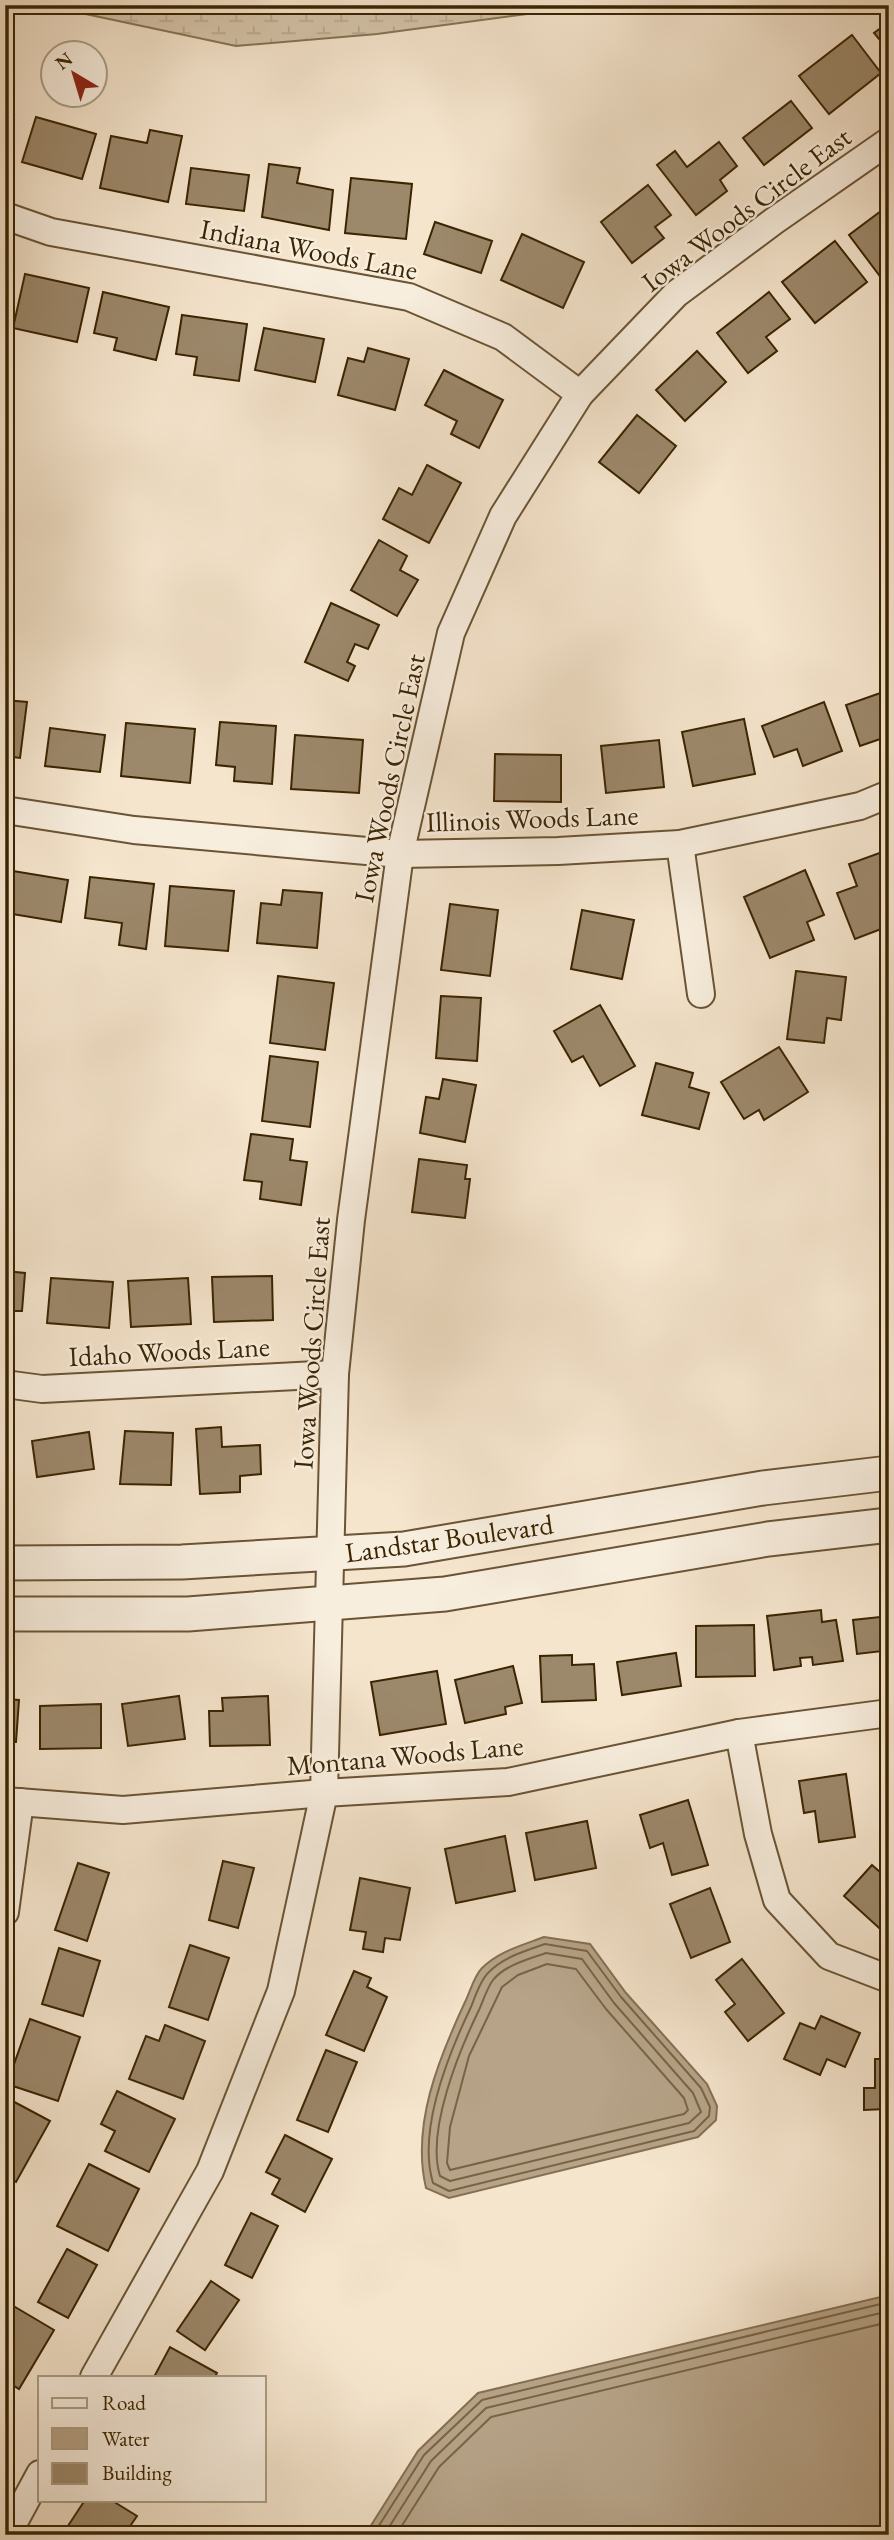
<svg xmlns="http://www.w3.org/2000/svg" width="894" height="2540" viewBox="0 0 894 2540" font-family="'EB Garamond',serif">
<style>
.wetland{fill:url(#wetland-marsh);stroke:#887456;stroke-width:2}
.water{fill:#b6a388;stroke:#857052;stroke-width:2}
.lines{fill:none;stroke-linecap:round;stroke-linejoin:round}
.shore{stroke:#786444;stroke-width:2}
.building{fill:#9c886b;stroke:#3b2401;stroke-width:2}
.minor-casing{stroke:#6a5434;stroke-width:30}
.tertiary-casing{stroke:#6a5434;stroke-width:37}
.minor{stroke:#f8eede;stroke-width:26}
.tertiary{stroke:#f8eede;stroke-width:33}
.labels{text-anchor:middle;stroke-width:5;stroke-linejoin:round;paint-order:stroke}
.street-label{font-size:28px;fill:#3b2401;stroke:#f8eede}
</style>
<defs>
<pattern id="wetland-marsh" width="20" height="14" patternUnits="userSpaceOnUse" patternTransform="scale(1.75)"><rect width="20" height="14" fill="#d5c4aa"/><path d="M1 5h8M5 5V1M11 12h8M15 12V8" fill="none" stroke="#b8a890"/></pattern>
</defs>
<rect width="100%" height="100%" fill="#f5e5cd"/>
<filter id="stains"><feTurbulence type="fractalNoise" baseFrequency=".00286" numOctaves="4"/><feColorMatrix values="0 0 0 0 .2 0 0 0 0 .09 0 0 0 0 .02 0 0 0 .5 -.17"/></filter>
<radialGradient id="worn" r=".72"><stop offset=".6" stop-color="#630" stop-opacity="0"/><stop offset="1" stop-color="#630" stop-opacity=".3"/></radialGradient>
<polygon class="wetland" points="43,5 566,5 550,11 377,34 236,46"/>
<g class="water">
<path d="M544,1937L590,1944L626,1993L707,2084L717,2106L716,2120L698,2137L449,2198L426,2188C411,2125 439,2058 465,2002C470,1992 474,1976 482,1968C499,1951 523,1945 544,1937Z"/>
<polygon points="889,2295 889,2535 365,2535 418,2451 478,2393"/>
</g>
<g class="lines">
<g class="shore">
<path d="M545,1944L587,1951L621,1997L701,2088L710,2107L709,2116L694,2131L449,2191L433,2183C417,2130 448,2055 471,2007C475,1997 480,1981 488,1973C503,1957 525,1951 545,1944Z"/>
<path d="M546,1953L582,1959L614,2003L693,2093L701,2112L689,2123L450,2181L440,2176C426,2131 459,2051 479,2010C483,2001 487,1988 493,1980C505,1965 529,1959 546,1953Z"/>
<polygon points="547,1964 576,1969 606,2009 684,2098 688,2110 684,2114 450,2170 447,2163 450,2127 469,2056 502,1987 518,1975"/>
<polyline points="373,2535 424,2455 482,2400 889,2302"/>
<polyline points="384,2535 431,2461 486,2408 889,2311"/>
<polyline points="396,2535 439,2467 491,2417 889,2322"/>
</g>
</g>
<g class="building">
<polygon points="889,22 889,51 874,33"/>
<polygon points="852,35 881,73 829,114 799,76"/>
<polygon points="791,101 812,128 764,165 743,138"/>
<polygon points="5,113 14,115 5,141"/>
<polygon points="36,117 96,134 82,179 22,162"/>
<polygon points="150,130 182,136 168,202 100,188 111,136 147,143"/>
<polygon points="719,142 737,166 720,180 727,191 696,215 657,165 675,151 687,167"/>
<polygon points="269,164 300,168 297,183 333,190 329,230 262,217"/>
<polygon points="191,168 249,175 244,211 186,204"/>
<polygon points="351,178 412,184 406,239 345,233"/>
<polygon points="648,185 671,215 655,227 664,238 632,263 601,222"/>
<polygon points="889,205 889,275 882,279 849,235"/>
<polygon points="435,222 492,241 481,273 424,254"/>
<polygon points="522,234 584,262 563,308 501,280"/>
<polygon points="835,241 867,282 815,323 782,282"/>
<polygon points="25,274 89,288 77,342 13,328"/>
<polygon points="103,292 169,307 156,360 114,350 117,338 94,333"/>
<polygon points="769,292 790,319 766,337 777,351 748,373 717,333"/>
<polygon points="182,315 247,324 239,381 194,375 197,357 176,354"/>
<polygon points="264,328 324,339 315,382 255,370"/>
<polygon points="368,348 409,359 395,410 338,395 348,358 364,362"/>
<polygon points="697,351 726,382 685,421 656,390"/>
<polygon points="444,370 503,400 479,448 451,434 457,421 425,405"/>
<polygon points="637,415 676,446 639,493 599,462"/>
<polygon points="427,465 461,483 429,543 383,519 399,488 412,495"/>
<polygon points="379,540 407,556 400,570 418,580 397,616 351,590"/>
<polygon points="331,603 379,625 368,649 355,644 347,662 355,666 348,681 305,662"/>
<polygon points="889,690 889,736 860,746 846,705"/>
<polygon points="5,700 27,702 20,758 5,756"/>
<polygon points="824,702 842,751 803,766 797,749 774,757 762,726"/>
<polygon points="744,719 755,774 693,786 682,732"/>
<polygon points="220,722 276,726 272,784 234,781 235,767 216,765"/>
<polygon points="126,723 195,729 190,783 121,776"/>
<polygon points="50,728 105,735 100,772 45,766"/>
<polygon points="295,735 363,740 359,793 291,789"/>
<polygon points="659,740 664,787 606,793 601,746"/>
<polygon points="495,754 561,755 561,802 494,801"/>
<polygon points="885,851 889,860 889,926 855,939 837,893 857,886 849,864"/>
<polygon points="805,870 824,915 807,922 814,940 770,958 744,897"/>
<polygon points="13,871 68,880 61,922 6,913"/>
<polygon points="90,877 154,884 146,949 119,945 122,923 85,918"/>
<polygon points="170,886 234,891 228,951 165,946"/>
<polygon points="283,890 322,893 317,948 257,943 261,903 281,905"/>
<polygon points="450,904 498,910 490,976 441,970"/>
<polygon points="582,910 634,920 622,979 571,969"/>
<polygon points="796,971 846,977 841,1020 827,1018 824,1043 787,1039"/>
<polygon points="278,976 334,983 325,1050 270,1043"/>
<polygon points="441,996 481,998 477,1061 436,1058"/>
<polygon points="600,1005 635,1066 600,1086 583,1056 572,1062 554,1031"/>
<polygon points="779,1047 808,1092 764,1120 759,1110 744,1119 721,1082"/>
<polygon points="270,1056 318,1062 310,1127 262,1121"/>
<polygon points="656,1063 693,1073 689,1087 709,1093 699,1129 642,1115"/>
<polygon points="443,1079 476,1085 465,1142 420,1133 426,1097 439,1099"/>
<polygon points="251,1134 293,1139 290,1160 307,1162 301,1205 260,1199 262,1182 244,1180"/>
<polygon points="419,1159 467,1165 465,1179 470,1179 465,1218 412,1212"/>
<polygon points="5,1271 25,1273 22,1311 5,1311"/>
<polygon points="272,1276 273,1320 214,1322 212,1277"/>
<polygon points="51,1278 113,1282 109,1328 47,1323"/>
<polygon points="188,1278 191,1324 131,1327 128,1281"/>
<polygon points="221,1427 222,1447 260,1445 261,1474 240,1476 240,1492 200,1494 196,1429"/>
<polygon points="125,1431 173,1433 171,1485 120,1484"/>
<polygon points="89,1432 94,1469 37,1477 32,1441"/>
<polygon points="5,1438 12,1439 9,1471 5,1471"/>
<polygon points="821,1610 822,1622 836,1620 843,1661 813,1665 812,1657 800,1658 801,1666 774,1670 767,1616"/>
<polygon points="889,1616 889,1653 883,1654 882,1651 857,1654 853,1620"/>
<polygon points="754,1625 755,1676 696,1677 696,1626"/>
<polygon points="676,1653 681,1686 622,1695 617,1662"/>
<polygon points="572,1655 572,1665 594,1664 596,1700 542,1702 540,1656"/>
<polygon points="513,1666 522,1703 505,1707 506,1714 465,1723 455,1680"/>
<polygon points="437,1671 446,1724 380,1735 371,1682"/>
<polygon points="179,1696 185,1739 128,1746 122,1704"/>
<polygon points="268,1696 270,1745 210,1746 209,1711 223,1711 222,1698"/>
<polygon points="5,1699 19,1700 16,1742 5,1742"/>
<polygon points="101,1704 101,1748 40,1749 40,1706"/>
<polygon points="846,1774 855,1837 819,1842 815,1811 804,1813 799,1781"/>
<polygon points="688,1800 708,1865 672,1875 663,1843 650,1848 640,1815"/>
<polygon points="587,1821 596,1868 535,1880 526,1833"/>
<polygon points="505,1836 515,1891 456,1903 445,1849"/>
<polygon points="223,1861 254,1868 238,1928 209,1920"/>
<polygon points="78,1863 109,1873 87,1941 55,1930"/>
<polygon points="872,1865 889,1880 889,1937 844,1896"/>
<polygon points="360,1878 410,1888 400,1940 385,1938 383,1952 363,1949 366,1932 350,1930"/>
<polygon points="710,1888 730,1942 691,1958 670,1904"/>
<polygon points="190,1945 229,1958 208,2020 169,2007"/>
<polygon points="59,1948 100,1961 83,2016 42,2004"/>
<polygon points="742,1959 784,2013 748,2041 725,2012 735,2004 716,1980"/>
<polygon points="354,1971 371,1978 367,1987 387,1997 364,2051 326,2035"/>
<polygon points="821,2016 860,2033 845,2067 827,2059 820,2075 784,2059 800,2023 815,2029"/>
<polygon points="30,2019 80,2037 58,2101 7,2084"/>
<polygon points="165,2025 205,2041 183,2099 129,2079 146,2036 159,2041"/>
<polygon points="326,2050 357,2062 328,2132 297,2120"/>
<polygon points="875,2059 889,2059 889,2126 886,2126 886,2109 864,2110 864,2088 875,2088"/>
<polygon points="117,2091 175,2119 149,2172 105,2151 115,2131 101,2124"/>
<polygon points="5,2097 50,2121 16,2182 5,2176"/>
<polygon points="285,2135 332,2159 305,2212 272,2194 280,2179 266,2172"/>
<polygon points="89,2164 139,2189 108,2251 57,2226"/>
<polygon points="251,2213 278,2226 252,2278 225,2265"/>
<polygon points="67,2249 97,2265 68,2318 38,2302"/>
<polygon points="211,2281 239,2300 205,2350 177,2331"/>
<polygon points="5,2301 54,2330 19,2389 5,2380"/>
<polygon points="170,2347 217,2373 215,2377 154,2377"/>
<polygon points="85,2500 111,2500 137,2516 124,2535 62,2535"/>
</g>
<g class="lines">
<defs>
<g id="minor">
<polyline points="5,216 51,232 409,297 503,337 580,394"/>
<polyline points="5,810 134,830 400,854 558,851 680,844 860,806 889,794"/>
<polyline points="680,844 701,994"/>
<polyline points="5,1384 42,1389 335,1374"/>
<polyline points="739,1733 758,1834 777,1900 829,1956 889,1979"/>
<polyline points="5,1801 123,1810 324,1793 508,1782 739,1733 889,1713"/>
<polyline points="5,1912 20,1802"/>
<polyline points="94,2377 210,2171 281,1991 324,1793 335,1374 351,1220 400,854 451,633 503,516 580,394 676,294 774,221 889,141"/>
<polyline points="7,2535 40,2474"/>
</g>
<g id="tertiary">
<polyline points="5,1563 182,1562 404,1549 763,1488 889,1473"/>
<polyline points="5,1614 188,1614 445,1594 768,1539 889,1525"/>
</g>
</defs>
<use href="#minor" class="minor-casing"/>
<use href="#tertiary" class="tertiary-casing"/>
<use href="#minor" class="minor"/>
<use href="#tertiary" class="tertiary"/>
</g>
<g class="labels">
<g class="street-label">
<text transform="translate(746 209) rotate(-37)" y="10">Iowa Woods Circle East</text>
<text transform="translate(309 249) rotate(11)" y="10">Indiana Woods Lane</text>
<text transform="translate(389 778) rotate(-78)" y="10">Iowa Woods Circle East</text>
<text transform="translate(532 818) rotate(-2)" y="10">Illinois Woods Lane</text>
<text transform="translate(311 1343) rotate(-86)" y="10">Iowa Woods Circle East</text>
<text transform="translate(169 1351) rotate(-3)" y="10">Idaho Woods Lane</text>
<text transform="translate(449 1538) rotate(-8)" y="10">Landstar Boulevard</text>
<text transform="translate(405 1755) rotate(-5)" y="10">Montana Woods Lane</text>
</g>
</g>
<rect width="894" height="2540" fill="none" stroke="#f5e5cd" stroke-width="28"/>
<rect x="7" y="7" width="880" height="2526" fill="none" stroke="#3b2401" stroke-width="3.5"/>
<rect x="14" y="14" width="866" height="2512" fill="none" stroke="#3b2401" stroke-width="2"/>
<rect x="38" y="2376" width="228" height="126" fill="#f8eede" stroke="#ac9d86" stroke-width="2"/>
<rect x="52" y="2398" width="35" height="10" fill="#f8eede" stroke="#ac9d86" stroke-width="2"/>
<text x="102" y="2410" font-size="21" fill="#3b2401">Road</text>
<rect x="52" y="2428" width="35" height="21" fill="#b6a388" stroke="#ac9d86" stroke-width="2"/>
<text x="102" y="2446" font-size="21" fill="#3b2401">Water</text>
<rect x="52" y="2463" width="35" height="21" fill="#9c886b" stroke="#ac9d86" stroke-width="2"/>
<text x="102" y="2480" font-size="21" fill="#3b2401">Building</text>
<g transform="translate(74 74) rotate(322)"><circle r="33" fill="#f8eede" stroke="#ac9d86" stroke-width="2"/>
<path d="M0-5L12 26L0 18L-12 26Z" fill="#8f2418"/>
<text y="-10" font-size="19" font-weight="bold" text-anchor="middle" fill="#3b2401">N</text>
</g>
<rect width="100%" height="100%" filter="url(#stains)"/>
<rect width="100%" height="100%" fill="url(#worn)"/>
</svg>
